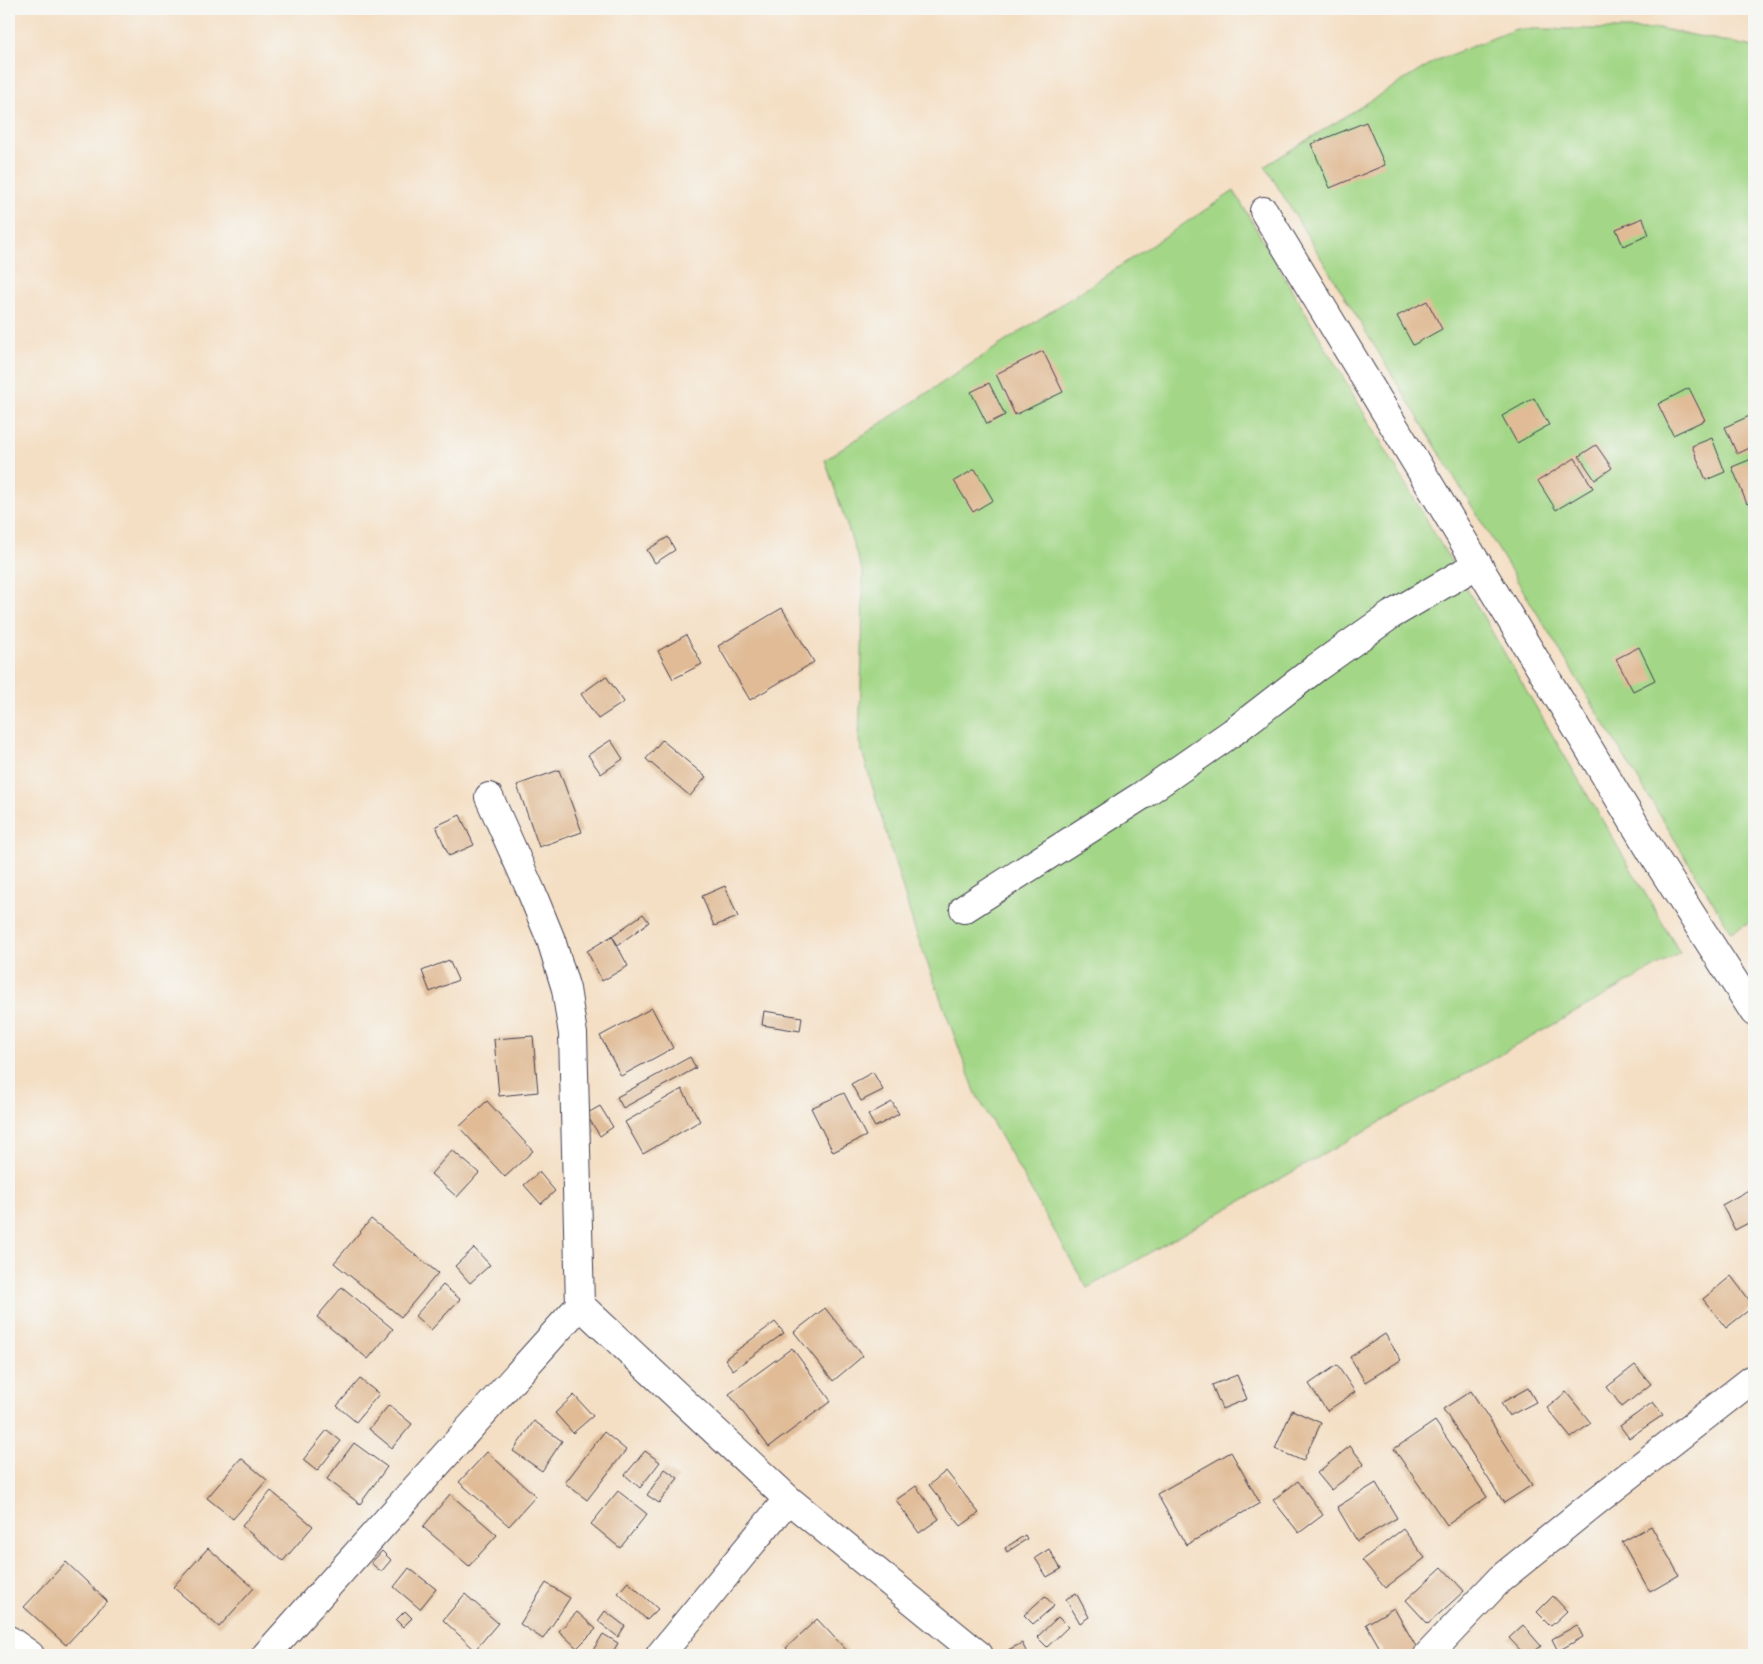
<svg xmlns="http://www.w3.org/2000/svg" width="1763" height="1664" viewBox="0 0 1763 1664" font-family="Delius,sans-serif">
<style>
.green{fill:#a3d787;stroke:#627c61}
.building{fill:#e0bb96}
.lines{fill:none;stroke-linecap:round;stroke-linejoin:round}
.minor-casing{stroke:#423e50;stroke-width:30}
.minor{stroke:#fff;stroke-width:28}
</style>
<rect width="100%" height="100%" fill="#f6f6f2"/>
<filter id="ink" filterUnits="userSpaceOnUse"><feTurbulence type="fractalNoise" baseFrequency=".02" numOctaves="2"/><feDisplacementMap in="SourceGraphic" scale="10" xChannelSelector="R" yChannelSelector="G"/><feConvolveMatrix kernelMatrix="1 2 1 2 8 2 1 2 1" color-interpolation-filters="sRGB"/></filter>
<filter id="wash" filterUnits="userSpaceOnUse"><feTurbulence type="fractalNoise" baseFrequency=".0096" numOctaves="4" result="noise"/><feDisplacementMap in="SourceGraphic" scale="20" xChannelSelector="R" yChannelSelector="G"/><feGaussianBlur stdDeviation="1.12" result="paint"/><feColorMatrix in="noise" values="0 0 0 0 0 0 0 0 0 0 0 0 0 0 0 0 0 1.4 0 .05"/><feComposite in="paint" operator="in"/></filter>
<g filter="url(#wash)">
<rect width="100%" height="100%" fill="#f4dfc4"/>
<g class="green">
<polygon points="1516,29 1662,29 1754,47 1754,920 1731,932 1265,166 1435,61"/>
<polygon points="1234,191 1680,953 1087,1288 976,1094 914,927 859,741 862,656 863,573 825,460"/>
</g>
<g id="blocks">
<g class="building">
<polygon points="1366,122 1385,165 1330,188 1311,144"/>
<polygon points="1643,218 1649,235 1623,246 1616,229"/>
<polygon points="1427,301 1442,329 1413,345 1397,316"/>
<polygon points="1043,351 1063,392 1015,415 996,374"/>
<polygon points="989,383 1005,415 987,424 971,392"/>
<polygon points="1689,388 1705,420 1673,435 1658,404"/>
<polygon points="1534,398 1549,425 1517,443 1502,416"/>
<polygon points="1754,414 1754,446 1737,454 1725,427"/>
<polygon points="1712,438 1725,472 1706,480 1692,446"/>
<polygon points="1596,445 1612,468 1595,480 1579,456"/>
<polygon points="1575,458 1593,488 1556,510 1538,481"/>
<polygon points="1754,458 1754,501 1747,504 1732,467"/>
<polygon points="975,469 993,500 973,512 954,481"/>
<polygon points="668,537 675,550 655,563 647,550"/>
<polygon points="782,608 814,662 750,700 718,646"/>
<polygon points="686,635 702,664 673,679 658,651"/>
<polygon points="1639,647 1655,680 1633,691 1616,659"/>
<polygon points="606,676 624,702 598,719 581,694"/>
<polygon points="611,740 623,759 601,774 588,755"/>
<polygon points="662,740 706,777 690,796 646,759"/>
<polygon points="559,770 582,832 539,847 517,785"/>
<polygon points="460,815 474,845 449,856 436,826"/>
<polygon points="725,886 738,917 714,926 702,896"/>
<polygon points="643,914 649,922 618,945 612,936"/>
<polygon points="612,936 628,966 602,981 587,951"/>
<polygon points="449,960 458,980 430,992 422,971"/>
<polygon points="652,1008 673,1048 621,1076 600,1036"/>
<polygon points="764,1011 802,1017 800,1031 762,1025"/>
<polygon points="533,1036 538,1092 499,1096 494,1039"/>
<polygon points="690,1057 696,1068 623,1108 617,1097"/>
<polygon points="873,1072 883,1090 861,1101 851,1084"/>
<polygon points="682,1089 700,1121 643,1154 625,1122"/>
<polygon points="844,1093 866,1136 833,1152 811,1108"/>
<polygon points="487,1101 533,1151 505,1177 459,1127"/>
<polygon points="892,1102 899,1114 875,1127 868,1115"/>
<polygon points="600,1106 613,1127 600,1136 586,1114"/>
<polygon points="452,1150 479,1173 457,1197 431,1174"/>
<polygon points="539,1172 555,1191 541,1204 524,1185"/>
<polygon points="1754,1187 1754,1220 1735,1230 1722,1205"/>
<polygon points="371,1219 438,1273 401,1317 334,1263"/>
<polygon points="474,1248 490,1265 470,1283 455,1266"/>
<polygon points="1731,1276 1754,1306 1726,1328 1703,1299"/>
<polygon points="443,1285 460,1299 431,1330 415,1316"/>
<polygon points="342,1287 393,1329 368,1359 317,1317"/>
<polygon points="825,1308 863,1356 833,1381 794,1332"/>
<polygon points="775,1322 784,1333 733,1370 725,1359"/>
<polygon points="1385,1334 1401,1360 1365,1382 1350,1357"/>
<polygon points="792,1348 831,1401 769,1447 729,1394"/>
<polygon points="1337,1365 1355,1392 1327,1411 1309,1384"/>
<polygon points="1635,1365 1651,1384 1622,1407 1607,1387"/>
<polygon points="1237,1375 1247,1399 1222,1409 1212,1385"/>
<polygon points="360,1379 379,1394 356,1422 337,1406"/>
<polygon points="1528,1388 1536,1402 1509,1416 1501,1403"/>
<polygon points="1471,1391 1532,1485 1504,1503 1443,1409"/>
<polygon points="1566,1392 1591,1423 1571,1438 1547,1408"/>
<polygon points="574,1395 593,1416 573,1433 555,1413"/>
<polygon points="1653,1402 1663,1415 1629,1438 1620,1426"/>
<polygon points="389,1405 412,1424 392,1448 369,1429"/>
<polygon points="1292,1410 1321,1423 1303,1461 1275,1449"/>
<polygon points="534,1421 562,1441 542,1471 513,1451"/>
<polygon points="1435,1421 1487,1497 1447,1525 1394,1449"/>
<polygon points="327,1430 341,1441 317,1471 303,1460"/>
<polygon points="604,1432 626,1450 587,1500 565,1483"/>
<polygon points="354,1443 387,1467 360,1504 327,1479"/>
<polygon points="1350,1446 1364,1464 1331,1490 1317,1473"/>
<polygon points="645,1451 660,1462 640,1488 625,1475"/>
<polygon points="487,1452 536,1496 509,1526 459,1482"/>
<polygon points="1231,1452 1260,1503 1186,1545 1157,1494"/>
<polygon points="241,1458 267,1480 233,1519 207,1498"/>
<polygon points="665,1469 678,1478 659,1503 647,1495"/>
<polygon points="946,1471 979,1513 961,1526 929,1485"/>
<polygon points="1298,1481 1323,1515 1299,1533 1273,1500"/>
<polygon points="1376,1483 1397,1518 1357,1541 1337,1507"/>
<polygon points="916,1486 939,1519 919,1533 896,1500"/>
<polygon points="271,1491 313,1526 283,1561 242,1526"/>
<polygon points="618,1491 647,1514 620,1548 591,1524"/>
<polygon points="450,1494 497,1535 469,1566 423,1527"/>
<polygon points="1651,1526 1679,1575 1650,1592 1622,1542"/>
<polygon points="1403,1529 1425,1558 1385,1588 1362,1560"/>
<polygon points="1025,1535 1027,1539 1007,1552 1005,1548"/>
<polygon points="208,1548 254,1588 219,1627 173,1587"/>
<polygon points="1049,1549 1061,1569 1047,1577 1035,1558"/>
<polygon points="382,1551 391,1560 381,1572 371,1563"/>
<polygon points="66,1562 107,1601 66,1645 24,1607"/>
<polygon points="1442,1567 1464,1591 1428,1624 1406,1600"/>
<polygon points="409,1568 436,1589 420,1609 394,1587"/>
<polygon points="628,1582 658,1609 647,1620 618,1593"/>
<polygon points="546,1583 570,1598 543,1639 520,1624"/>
<polygon points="1076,1593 1089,1617 1080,1623 1066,1599"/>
<polygon points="465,1594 498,1623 475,1650 443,1620"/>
<polygon points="1045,1596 1054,1606 1033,1624 1024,1615"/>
<polygon points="1553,1596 1567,1611 1551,1626 1537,1612"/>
<polygon points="1394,1608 1418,1650 1409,1655 1384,1655 1366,1624"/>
<polygon points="405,1611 412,1618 403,1627 396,1620"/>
<polygon points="605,1611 625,1626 618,1637 598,1621"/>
<polygon points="577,1612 596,1629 577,1648 559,1631"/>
<polygon points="1058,1617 1068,1627 1047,1647 1037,1637"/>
<polygon points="817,1619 851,1655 793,1655 786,1648"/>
<polygon points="1523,1625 1541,1646 1530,1655 1525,1655 1509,1638"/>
<polygon points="1577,1625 1583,1637 1558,1651 1552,1639"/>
<polygon points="603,1634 618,1643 611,1655 590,1655"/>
<polygon points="1022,1643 1028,1655 1010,1655 1008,1650"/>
</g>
</g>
</g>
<g filter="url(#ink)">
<use href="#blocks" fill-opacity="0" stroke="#423e50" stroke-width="1"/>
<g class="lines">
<defs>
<g id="minor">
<polyline points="1264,211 1652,853 1754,1012"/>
<polyline points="489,797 531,891 551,940 566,989 573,1034 580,1305"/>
<polyline points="964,909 1141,796 1233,732 1316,668 1391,615 1478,564"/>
<polyline points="9,1640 30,1655"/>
<polyline points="266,1655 580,1305 788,1499 979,1655"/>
<polyline points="660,1655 788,1499"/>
<polyline points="1428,1655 1500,1579 1595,1502 1754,1378"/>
</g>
</defs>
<use href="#minor" class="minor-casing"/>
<use href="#minor" class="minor"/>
</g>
</g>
<rect width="1763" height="1664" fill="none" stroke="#f6f6f2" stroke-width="30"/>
</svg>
